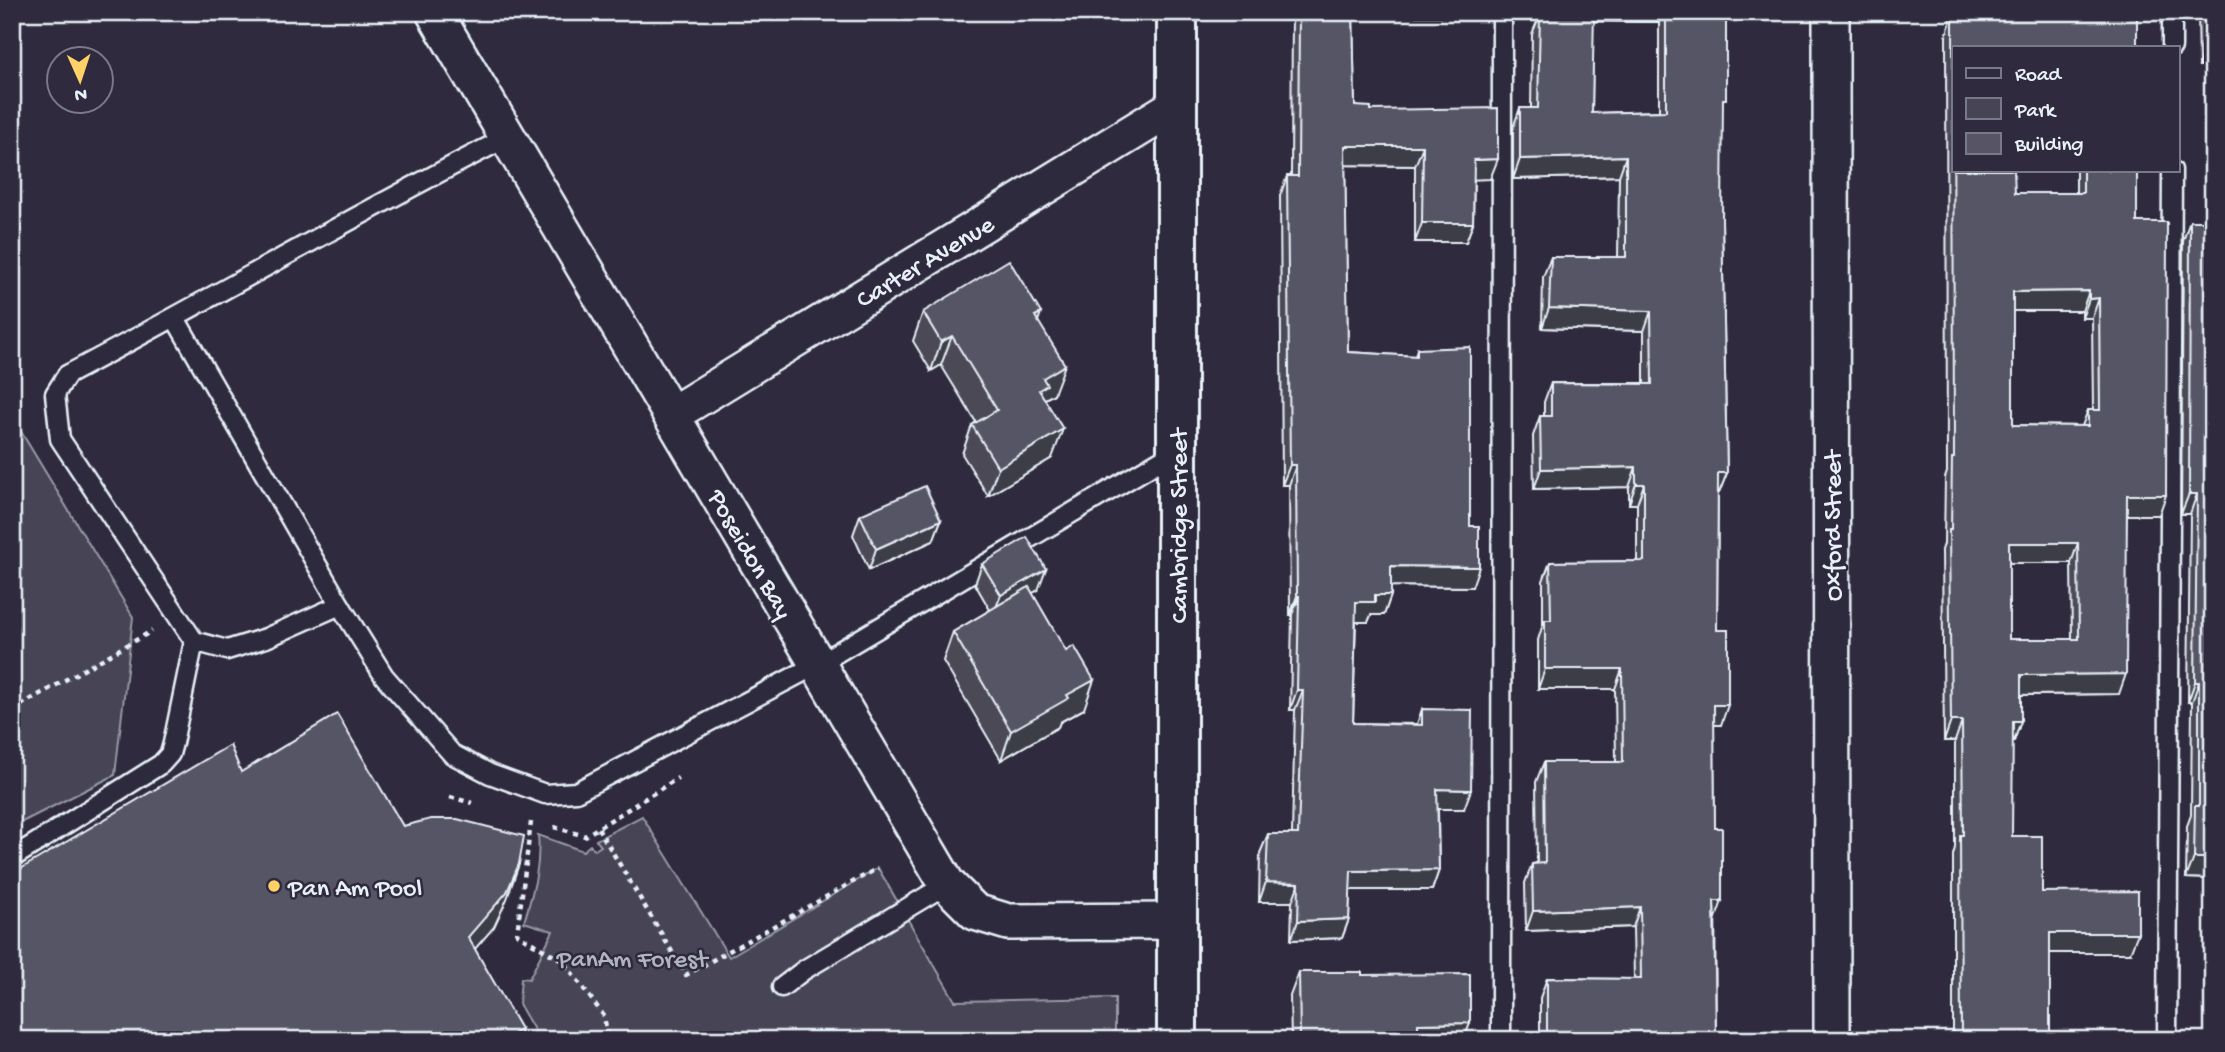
<svg xmlns="http://www.w3.org/2000/svg" width="2225" height="1052" viewBox="0 0 2225 1052" font-family="'Gochi Hand',sans-serif">
<style>
.green{fill:#464455;stroke:#979aa6;stroke-width:2}
.lines{fill:none;stroke-linecap:round;stroke-linejoin:round}
.lane-casing{stroke:#e8f1f8;stroke-width:23}
.street-casing{stroke:#e8f1f8;stroke-width:40}
.secondary-casing{stroke:#e8f1f8;stroke-width:44}
.path{stroke:#e8f1f8;stroke-width:4.5;stroke-dasharray:5 5;stroke-linecap:butt}
.lane{stroke:#2f2a3d;stroke-width:18}
.street{stroke:#2f2a3d;stroke-width:35}
.secondary{stroke:#2f2a3d;stroke-width:38}
.wall{fill:#4b4957;stroke:#e8f1f8;stroke-width:2;fill-rule:evenodd}
.shaded-wall{fill:#3d3c47;stroke:#e8f1f8;stroke-width:2}
.building{fill:#575565;stroke:#e8f1f8;stroke-width:2;fill-rule:evenodd}
.poi-dot{fill:#ffd166;stroke:#2f2a3d;stroke-width:2.5}
.labels{text-anchor:middle;stroke-width:5;stroke-linejoin:round;paint-order:stroke}
.street-label{font-size:26px;fill:#e8f1f8;stroke:#2f2a3d}
.poi-label{font-size:26px;fill:#e8f1f8;stroke:#2f2a3d;text-anchor:start}
.park-label{font-size:26px;fill:#afb4bf;stroke:#2f2a3d}
</style>
<rect width="100%" height="100%" fill="#2f2a3d"/>
<filter id="ink" filterUnits="userSpaceOnUse"><feTurbulence type="fractalNoise" baseFrequency=".0143" numOctaves="2"/><feDisplacementMap in="SourceGraphic" scale="14" xChannelSelector="R" yChannelSelector="G"/><feConvolveMatrix kernelMatrix="1 2 1 2 8 2 1 2 1" color-interpolation-filters="sRGB"/></filter>
<g filter="url(#ink)">
<g class="green">
<polygon points="12,414 14,420 133,617 115,775 12,827"/>
<path d="M642,816L729,957L878,868L955,1001L1115,998V1040H540L519,1004L521,978L529,979L553,931L524,922C533,892 541,866 538,835L583,851L590,845L595,850L601,846L596,840Z"/>
</g>
<g class="lines">
<defs>
<g id="lane">
<polyline points="2172,47 2172,12"/>
<polyline points="175,318 340,605 384,676 452,754 490,774 545,794 576,792 818,664 1176,451"/>
<path d="M340,605L266,638L227,650L194,641L60,439L55,394L67,375C215,297 359,212 508,137"/>
<polyline points="12,858 161,764 170,754 173,743 194,641"/>
<polyline points="782,987 804,970 947,884"/>
<polyline points="1501,1040 1502,12"/>
<polyline points="2167,1040 2172,170"/>
</g>
<g id="street">
<polyline points="434,12 947,884 975,912 1008,922 1177,921"/>
<polyline points="1831,12 1832,1040"/>
<polyline points="671,415 1177,105"/>
</g>
<polyline id="secondary" points="1177,12 1177,1040"/>
</defs>
<use href="#lane" class="lane-casing"/>
<use href="#street" class="street-casing"/>
<use href="#secondary" class="secondary-casing"/>
<g class="path">
<polyline points="12,710 152,631"/>
<polyline points="450,797 472,803"/>
<polyline points="531,822 517,934 564,962 604,1016 608,1040"/>
<polyline points="554,827 585,836 678,778"/>
<polyline points="598,828 686,975 878,868"/>
</g>
<use href="#lane" class="lane"/>
<use href="#street" class="street"/>
<use href="#secondary" class="secondary"/>
</g>
<g class="wall">
<polygon points="1292,12 1353,12 1355,106 1371,110 1490,179 1474,179 1473,223 1466,242 1415,242 1415,166 1345,165 1348,352 1415,356 1417,349 1470,526 1472,587 1391,586 1391,595 1384,615 1371,615 1368,622 1356,622 1353,723 1417,724 1422,709 1464,809 1438,809 1439,870 1432,890 1350,890 1349,919 1342,938 1291,940 1292,902 1259,902 1260,853 1268,834 1292,834 1295,710 1290,710 1292,615 1290,615 1289,485 1282,485 1280,196 1287,176 1291,176"/>
<path d="M1541,12H1722V221L1727,473L1719,493H1718L1717,630L1721,725H1714L1716,1040H1540V998L1547,978L1634,979L1633,927L1526,931L1525,883L1532,864L1537,863L1536,782L1544,762H1616L1615,689H1538V640L1543,624V581L1550,562L1637,561V504H1629V487L1534,489L1533,436L1540,416H1544V402L1551,383H1644V331L1542,328L1543,277L1551,257H1618L1619,176L1513,179V128L1520,108H1531L1532,34ZM1593,21L1659,22V111L1592,113Z"/>
<path d="M1950,12H2137L1954,47L2015,193H2076V170H2137V222L2159,515H2127L2119,694L2021,695V721L2014,741H2012V836L2042,892L2130,953H2050V1040H1953V855L1955,848V741H1944L1942,550L1944,544L1945,478L1947,472L1946,36L1950,24ZM2013,311H2082V318H2092L2093,410H2088L2082,426L2013,425ZM2009,563H2071L2072,639H2009Z"/>
<polygon points="2198,12 2213,12 2213,162 2209,162 2207,66 2199,66"/>
<polygon points="2190,221 2213,221 2213,879 2186,878 2187,826 2191,815 2192,702 2188,702 2190,514 2181,514 2183,241"/>
<polygon points="923,312 1041,313 1038,321 1054,394 1045,399 1052,458 988,496 962,454 972,425 976,422 941,365 931,371 913,341"/>
<polygon points="860,515 941,520 933,541 869,570 853,535"/>
<polygon points="982,564 1038,590 1032,593 1084,709 1060,722 1058,727 1001,760 943,661 953,632 990,610 975,584"/>
<polygon points="1299,972 1362,975 1464,1040 1291,1040 1290,996"/>
</g>
<g class="shaded-wall">
<polygon points="1417,12 1465,12 1464,16 1416,16"/>
<polygon points="1591,12 1662,12 1659,22 1591,21"/>
<polygon points="2206,45 2213,45 2213,50 2207,66 2199,66"/>
<polygon points="1345,146 1423,146 1415,166 1338,165"/>
<polygon points="2213,153 2213,162 2209,162"/>
<polygon points="1626,156 1619,176 1513,179 1520,159"/>
<polygon points="1498,159 1490,179 1467,180 1474,160"/>
<polygon points="1422,223 1473,223 1466,242 1415,242"/>
<polygon points="2089,291 2082,311 2006,311 2013,292"/>
<polygon points="2099,298 2092,318 2082,318 2089,299"/>
<polygon points="1549,308 1651,311 1644,331 1542,328"/>
<polygon points="952,336 941,365 931,371 941,342"/>
<polygon points="1065,365 1054,394 1041,401 1029,419 1043,378"/>
<polygon points="1063,429 1052,458 988,496 998,468"/>
<polygon points="1290,465 1296,465 1289,485 1282,485"/>
<polygon points="1636,467 1629,487 1534,489 1541,469"/>
<polygon points="1718,473 1727,473 1719,493 1711,493"/>
<polygon points="1636,484 1644,484 1637,504 1629,504"/>
<polygon points="2189,494 2197,494 2190,514 2181,514"/>
<polygon points="2127,495 2166,495 2159,515 2120,515"/>
<polygon points="941,520 933,541 869,570 876,549"/>
<polygon points="2009,543 2078,543 2071,563 2002,563"/>
<polygon points="1391,566 1479,567 1472,587 1383,586"/>
<polygon points="1046,569 1038,590 993,615 1001,595"/>
<polygon points="1375,595 1391,595 1384,615 1371,615 1368,622 1349,622 1356,602"/>
<polygon points="1297,596 1299,596 1292,615 1290,615"/>
<polygon points="1545,669 1622,669 1615,689 1538,689"/>
<polygon points="2126,674 2119,694 2014,695 2021,675"/>
<polygon points="1094,680 1084,709 1060,722 1058,727 1001,760 1011,731 1067,695"/>
<polygon points="2195,682 2199,682 2192,702 2188,702"/>
<polygon points="1297,690 1303,690 1295,710 1290,710"/>
<polygon points="1714,705 1728,705 1721,725 1707,725"/>
<polygon points="1951,721 1962,721 1955,741 1944,741"/>
<polygon points="2013,721 2021,721 2014,741 2005,741"/>
<polygon points="1437,789 1471,790 1464,809 1430,809"/>
<polygon points="2194,858 2213,858 2213,879 2186,878"/>
<polygon points="519,864 507,899 494,927 455,972 468,937"/>
<polygon points="1439,870 1432,890 1343,890 1351,871"/>
<polygon points="1266,882 1299,883 1292,902 1259,902"/>
<polygon points="1714,901 1722,901 1715,921"/>
<polygon points="1640,907 1633,927 1526,931 1533,911"/>
<polygon points="1349,919 1342,938 1291,940 1298,921"/>
<polygon points="2050,933 2138,933 2130,953 2043,953"/>
<polygon points="1470,1023 1464,1040 1412,1040 1418,1024"/>
<polygon points="521,1029 518,1040 504,1040"/>
</g>
<g class="building">
<polygon points="1299,12 1353,12 1355,106 1371,107 1371,110 1498,108 1498,159 1474,160 1473,223 1422,223 1423,146 1345,146 1348,352 1417,356 1417,349 1470,347 1470,526 1479,526 1479,567 1391,566 1391,595 1375,595 1375,602 1356,602 1353,723 1422,725 1422,709 1472,710 1471,790 1437,789 1439,870 1351,871 1349,919 1298,921 1299,883 1266,882 1268,834 1298,834 1303,690 1297,690 1299,596 1297,596 1296,465 1290,465 1287,176 1298,176"/>
<polygon points="1548,12 1594,12 1592,113 1666,111 1666,12 1722,12 1722,17 1726,17 1726,99 1723,99 1722,221 1727,473 1718,473 1717,630 1728,630 1728,705 1714,705 1715,828 1722,828 1722,901 1714,901 1716,1040 1547,1040 1547,978 1641,979 1640,907 1533,911 1532,864 1545,863 1544,762 1623,762 1622,669 1545,669 1545,620 1551,620 1550,562 1644,561 1644,484 1636,484 1636,467 1541,469 1540,416 1551,416 1551,383 1652,384 1651,311 1549,308 1551,257 1626,257 1626,156 1520,159 1520,108 1538,108 1540,14 1548,14"/>
<path d="M1958,12H2137V47H1954V170H2014L2015,193H2083V170H2137V222H2167L2166,495H2127L2126,674L2021,675V721H2013L2012,836H2042V892L2138,891V933H2050V1040H1961L1960,835H1963L1962,721H1951L1949,530H1951L1952,458H1954L1953,16H1958ZM2089,291V299L2099,298L2100,410H2088V426L2013,425V292ZM2009,543H2078L2079,639H2009Z"/>
<rect x="2206" y="12" width="7" height="33"/>
<polygon points="2190,221 2213,221 2213,858 2194,858 2195,806 2199,806 2199,682 2195,682 2197,494 2189,494"/>
<polygon points="1009,260 1041,313 1035,316 1065,365 1043,378 1047,385 1039,390 1063,429 998,468 972,425 997,410 952,336 941,342 923,312"/>
<polygon points="925,486 941,520 876,549 860,515"/>
<polygon points="1027,537 1046,569 1001,595 982,564"/>
<polygon points="1029,587 1066,651 1074,646 1094,680 1067,695 1069,698 1011,731 953,632"/>
<polygon points="337,714 403,826 431,819 457,819 524,836 519,864 507,892 468,937 521,1029 504,1040 12,1040 12,874 230,745 241,772"/>
<polygon points="1299,972 1362,972 1362,975 1470,974 1470,1023 1418,1024 1418,1040 1294,1040 1300,1040"/>
</g>
</g>
<circle class="poi-dot" cx="274" cy="886" r="7"/>
<g class="labels">
<g class="street-label">
<text transform="translate(924 260) rotate(-31)" y="9">Carter Avenue</text>
<text transform="translate(1177 526) rotate(-90)" y="9">Cambridge Street</text>
<text transform="translate(1831 526) rotate(-90)" y="9">Oxford Street</text>
<text transform="translate(752 553) rotate(60)" y="9">Poseidon Bay</text>
</g>
<g class="poi-label">
<text x="288" y="895">Pan Am Pool</text>
</g>
<g class="park-label">
<text x="632" y="966">PanAm Forest</text>
</g>
</g>
<rect width="2225" height="1052" fill="none" stroke="#2f2a3d" stroke-width="42"/>
<rect x="21" y="21" width="2183" height="1010" fill="none" stroke="#e8f1f8" stroke-width="2.5" filter="url(#ink)"/>
<rect x="1952" y="46" width="228" height="126" fill="#2f2a3d" stroke="#797a88" stroke-width="2"/>
<rect x="1966" y="68" width="35" height="10" fill="#2f2a3d" stroke="#797a88" stroke-width="2"/>
<text x="2015" y="80" font-size="21" fill="#e8f1f8">Road</text>
<rect x="1966" y="98" width="35" height="21" fill="#464455" stroke="#797a88" stroke-width="2"/>
<text x="2015" y="116" font-size="21" fill="#e8f1f8">Park</text>
<rect x="1966" y="133" width="35" height="21" fill="#575565" stroke="#797a88" stroke-width="2"/>
<text x="2015" y="150" font-size="21" fill="#e8f1f8">Building</text>
<g transform="translate(80 80) rotate(177)"><circle r="33" fill="#2f2a3d" stroke="#797a88" stroke-width="2"/>
<path d="M0-5L12 26L0 18L-12 26Z" fill="#ffd166"/>
<text y="-10" font-size="19" font-weight="bold" text-anchor="middle" fill="#e8f1f8">N</text>
</g>
</svg>
